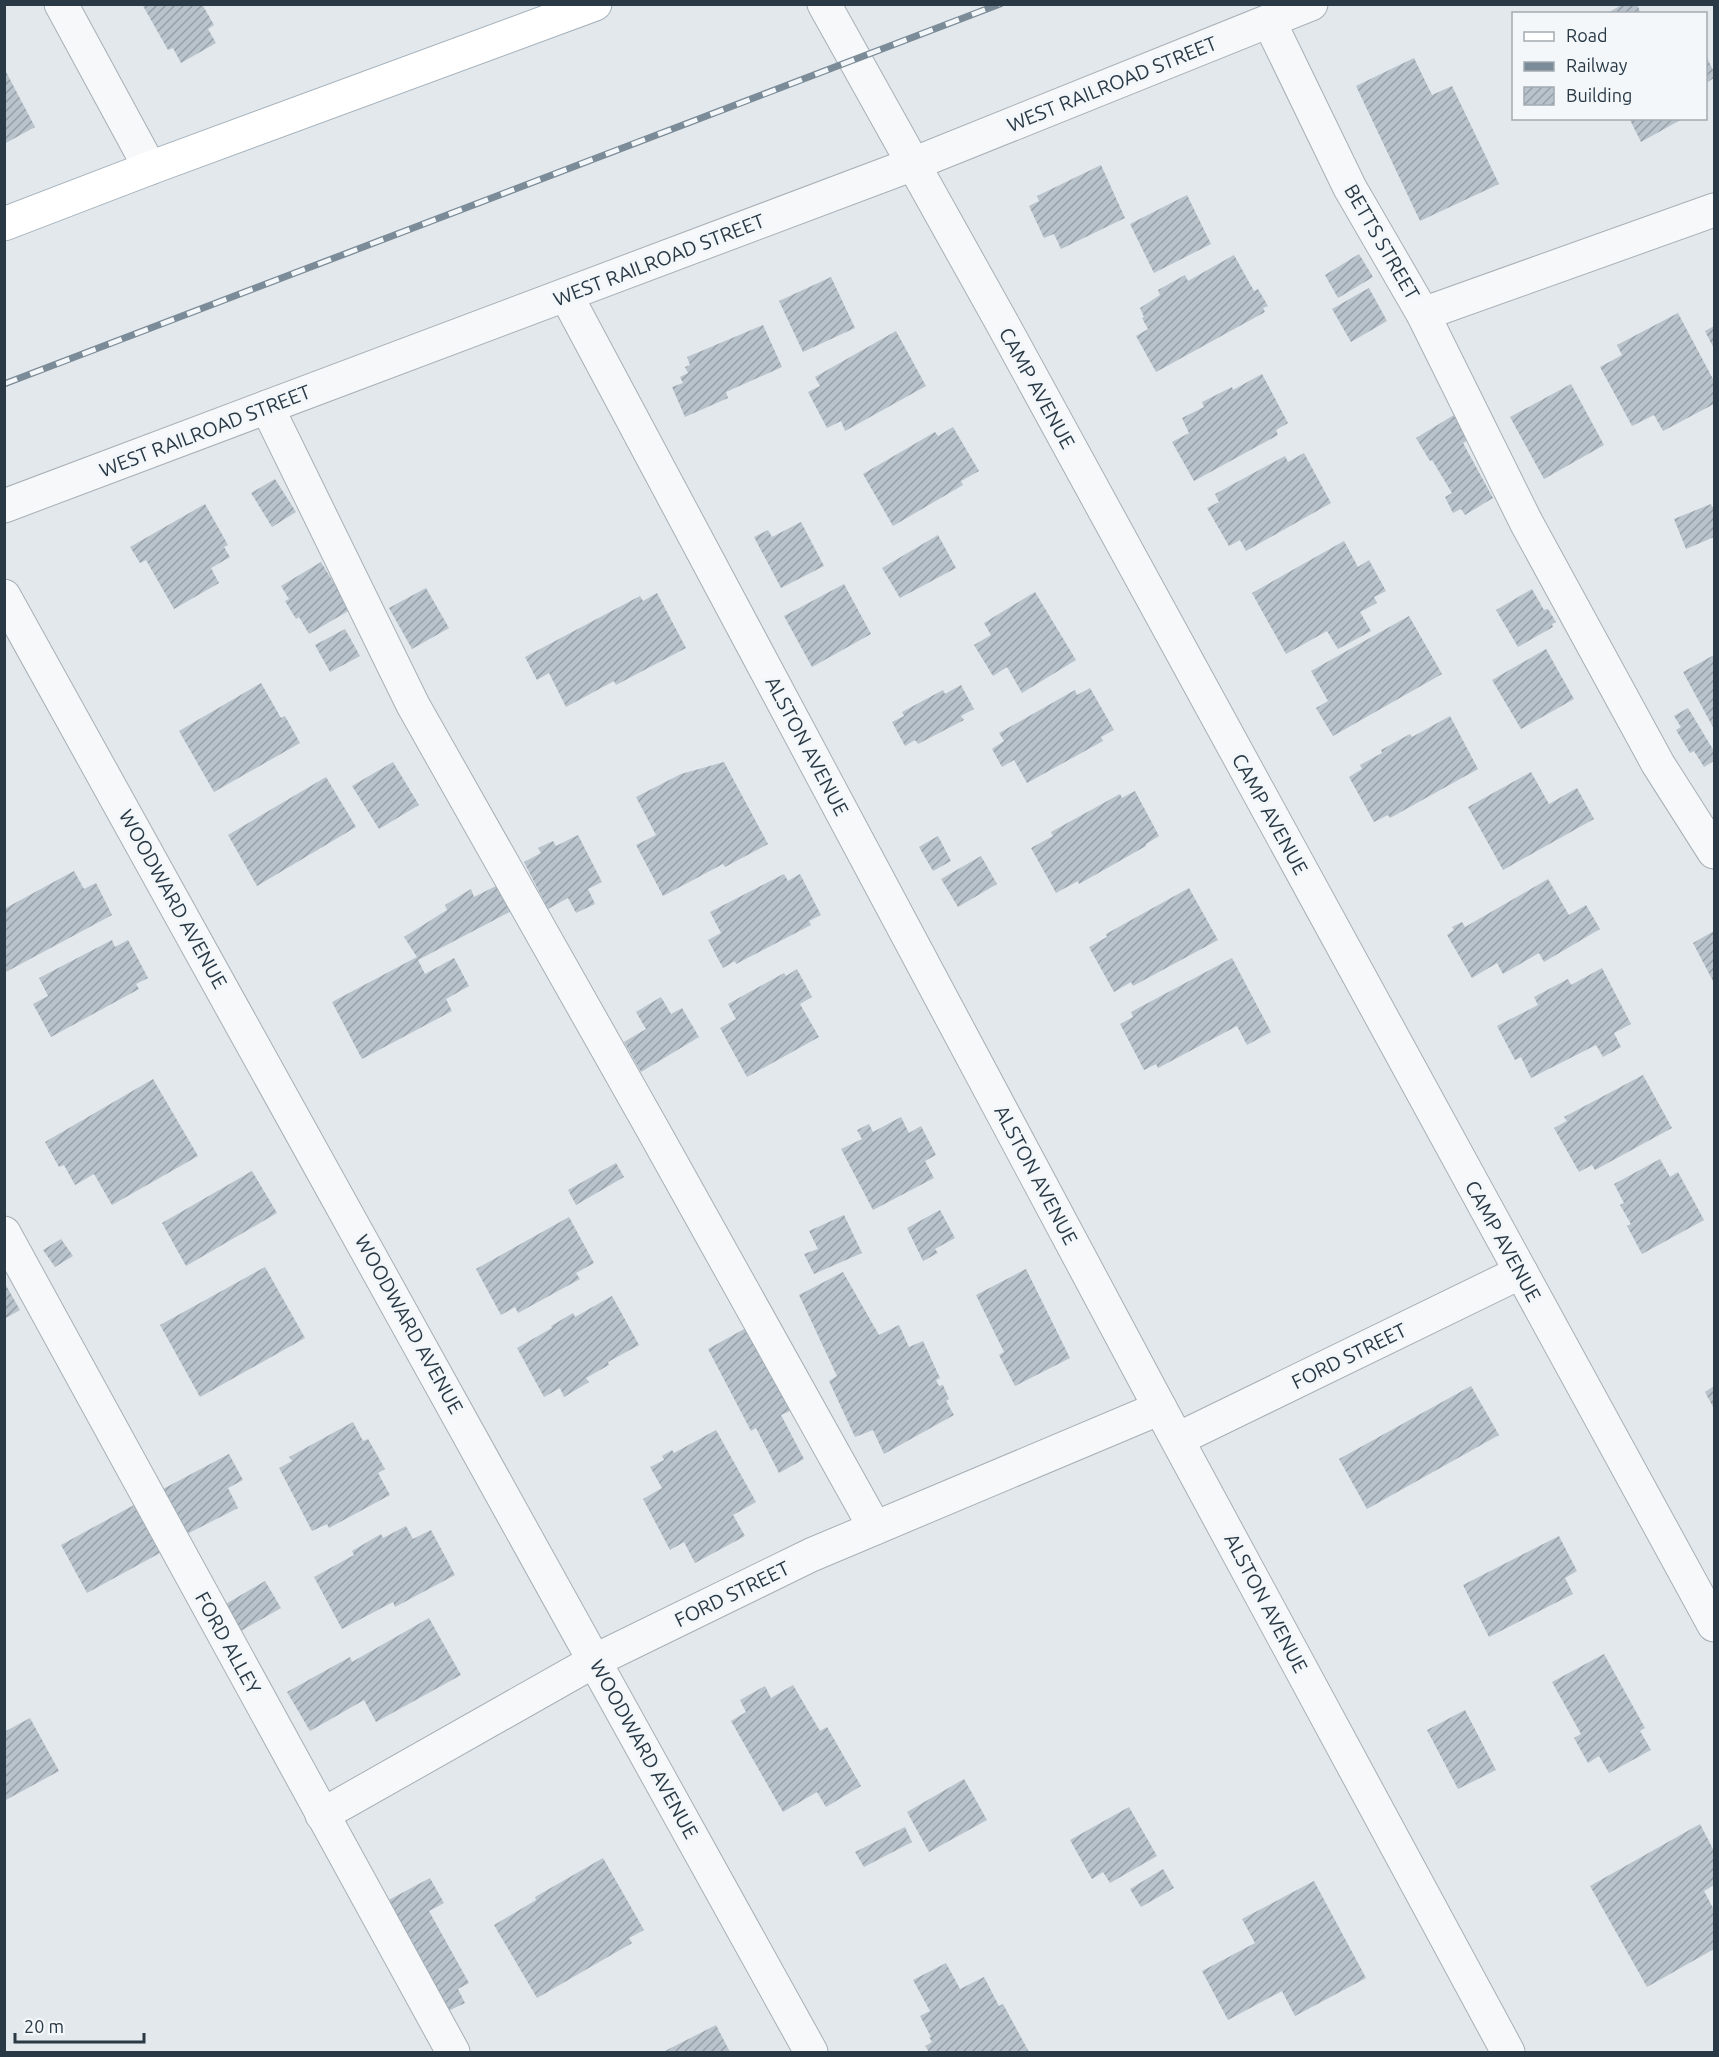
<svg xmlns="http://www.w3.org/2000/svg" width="1719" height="2057" viewBox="0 0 1719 2057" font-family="Ubuntu,sans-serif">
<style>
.building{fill:url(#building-hatch)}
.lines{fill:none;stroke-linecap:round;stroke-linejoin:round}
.minor-casing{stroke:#a7b0b7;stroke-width:35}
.major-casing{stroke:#a1afb9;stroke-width:35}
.minor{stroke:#f6f8fa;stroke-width:33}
.major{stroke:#fff;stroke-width:33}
.rail-casing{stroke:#7b8b97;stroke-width:7}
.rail{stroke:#f3f7f9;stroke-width:4.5;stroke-dasharray:14;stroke-linecap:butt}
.labels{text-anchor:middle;stroke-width:6;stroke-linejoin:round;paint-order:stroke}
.street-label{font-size:20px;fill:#293946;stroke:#f3f7f9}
</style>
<defs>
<pattern id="building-hatch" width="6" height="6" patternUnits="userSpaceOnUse" patternTransform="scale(1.5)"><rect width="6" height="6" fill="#b9c3cb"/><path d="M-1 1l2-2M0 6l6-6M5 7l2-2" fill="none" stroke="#969fa7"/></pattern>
</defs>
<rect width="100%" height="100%" fill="#e3e8ec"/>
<g class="building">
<polygon points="142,4 202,4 214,25 208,29 216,43 181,63 173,48 168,50"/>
<polygon points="1623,4 1637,4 1641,14 1606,14"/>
<polygon points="1706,56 1714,72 1714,78 1706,83"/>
<polygon points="1414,58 1432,95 1452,86 1499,184 1420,221 1356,86"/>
<polygon points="4,68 35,127 4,144"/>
<polygon points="1629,118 1684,118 1641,142"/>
<polygon points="1101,165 1125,218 1061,249 1054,234 1044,238 1029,206 1039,201 1037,196"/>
<polygon points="1187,195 1211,244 1154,273 1130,224"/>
<polygon points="1359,254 1373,277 1338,298 1325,275"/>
<polygon points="1234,255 1254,291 1258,289 1268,306 1263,308 1265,312 1156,372 1136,336 1148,329 1142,318 1144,317 1140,308 1160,295 1158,290 1185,275 1188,281"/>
<polygon points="831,277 855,328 803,352 779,301"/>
<polygon points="1369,288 1387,321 1351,342 1332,309"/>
<polygon points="1678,313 1714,381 1714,404 1663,431 1654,415 1632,426 1600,367 1622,355 1617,345"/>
<polygon points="763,325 782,367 726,392 728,398 685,417 672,387 683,383 680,377 688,373 685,367 690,365 687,357"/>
<polygon points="1714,326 1714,349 1705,331"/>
<polygon points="896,331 926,386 845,431 841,421 827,428 808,392 820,386 815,377"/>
<polygon points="1262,374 1288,423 1276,430 1278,435 1194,481 1172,442 1189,433 1182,418 1204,407 1202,402 1232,387 1233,390"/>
<polygon points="1571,384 1604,445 1544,479 1510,417"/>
<polygon points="1454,415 1468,440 1463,443 1493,498 1465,515 1461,509 1453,513 1445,497 1452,493 1432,460 1430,461 1416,438"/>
<polygon points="953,427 979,471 961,481 963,485 893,526 863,474 935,432 938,436"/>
<polygon points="1304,453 1331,503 1246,551 1240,540 1229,546 1207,508 1219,502 1215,494 1285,456 1288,462"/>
<polygon points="275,479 296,512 272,527 251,493"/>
<polygon points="205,504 228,545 224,547 230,557 211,568 219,583 174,609 146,560 140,563 130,547"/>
<polygon points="1711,504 1712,507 1714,506 1714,537 1686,549 1674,519"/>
<polygon points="801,522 824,566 781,588 754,537 768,530 772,537"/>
<polygon points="938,535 956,568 900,598 882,568"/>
<polygon points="1344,541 1358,567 1369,560 1386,591 1374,597 1377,603 1360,612 1371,631 1338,649 1327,631 1286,654 1252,593"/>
<polygon points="321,562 350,610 309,634 299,617 296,619 285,601 289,599 281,586"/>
<polygon points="844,584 871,634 812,667 784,616"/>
<polygon points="426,588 449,628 412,649 389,608"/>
<polygon points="1532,589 1544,610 1548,609 1556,622 1552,624 1553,627 1518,647 1496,610"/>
<polygon points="1035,592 1076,660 1022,693 1007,667 993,676 974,645 991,635 984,623"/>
<polygon points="657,593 686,648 616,685 614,681 566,707 549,673 537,680 525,657 640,596 643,601"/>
<polygon points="1409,616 1442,674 1333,736 1316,708 1328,701 1311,671"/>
<polygon points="345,629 360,656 330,672 315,645"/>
<polygon points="1546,649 1574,699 1521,729 1492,680"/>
<polygon points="1714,655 1714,729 1683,672"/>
<polygon points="261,683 281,718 285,716 300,743 214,792 179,731"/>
<polygon points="961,685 974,709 961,716 964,720 918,744 915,740 905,746 892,722 904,716 902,712 943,690 945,694"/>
<polygon points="1090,688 1114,730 1101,737 1103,741 1027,783 1014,760 1002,767 992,749 1004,741 999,733 1075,690 1077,695"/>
<polygon points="1688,708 1714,751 1714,761 1704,767 1694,751 1690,753 1676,730 1681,727 1674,716"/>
<polygon points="1450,716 1478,769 1390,818 1388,815 1374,822 1349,777 1362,769 1360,765 1382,753 1381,750 1410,734 1412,737"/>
<polygon points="393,762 419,805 379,829 352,786"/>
<polygon points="724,762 768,844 725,867 723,864 663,896 636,845 656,835 636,797 681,774"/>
<polygon points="1531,772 1549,804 1577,788 1594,819 1503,870 1468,807"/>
<polygon points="326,777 356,827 257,886 228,835"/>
<polygon points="1135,791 1159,836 1146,844 1146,846 1079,884 1078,881 1056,893 1031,848 1053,836 1051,832 1120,794 1122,798"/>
<polygon points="578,835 602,882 588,889 595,904 576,913 568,898 548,909 524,862 541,853 538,848 553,841 556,846"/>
<polygon points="938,836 951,861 933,871 919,847"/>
<polygon points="981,856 997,884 958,907 941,879"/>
<polygon points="74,871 84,889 96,883 112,915 4,973 4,909"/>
<polygon points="784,874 788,881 800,874 821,915 809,921 811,925 736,964 735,961 723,968 708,940 721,933 710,912"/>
<polygon points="1548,879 1569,915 1586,905 1600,929 1544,962 1539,953 1503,974 1497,963 1472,978 1447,935 1454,930 1452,927 1462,922 1465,927"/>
<polygon points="504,882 517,908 418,960 425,974 454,958 469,986 446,999 452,1011 362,1059 332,1002 417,957 404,937 447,910 445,905 471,889 474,897"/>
<polygon points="1189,888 1218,940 1133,986 1131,982 1114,992 1089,947 1107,937 1106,934"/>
<polygon points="1714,931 1714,983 1693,943"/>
<polygon points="112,940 115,947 128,940 148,978 136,984 139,989 51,1037 33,1004 48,996 39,978"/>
<polygon points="1232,958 1271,1032 1247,1045 1237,1026 1158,1068 1156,1064 1144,1070 1120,1024 1133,1017 1131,1012"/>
<polygon points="1602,968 1631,1024 1614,1033 1621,1047 1603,1057 1596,1045 1531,1078 1521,1057 1515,1060 1497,1026 1538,1005 1534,997 1568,979 1571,985"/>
<polygon points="797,969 812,997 800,1004 819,1037 747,1077 720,1028 736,1019 728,1004 784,973 786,976"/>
<polygon points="661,997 671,1014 682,1008 699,1037 641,1072 624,1042 646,1029 636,1012"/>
<polygon points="1643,1075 1672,1128 1595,1170 1592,1165 1579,1172 1554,1128 1567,1121 1564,1117"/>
<polygon points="153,1079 198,1156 112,1205 94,1174 75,1185 64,1165 59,1167 45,1142"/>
<polygon points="901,1117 909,1133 921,1126 936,1155 925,1161 934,1178 873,1210 841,1149 862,1139 857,1130 869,1124 873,1132"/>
<polygon points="1660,1159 1670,1177 1678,1172 1704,1220 1642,1254 1627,1226 1631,1224 1620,1205 1624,1203 1614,1184"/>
<polygon points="616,1163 624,1177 576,1205 568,1190"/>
<polygon points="252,1171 277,1213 186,1266 162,1223"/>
<polygon points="940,1210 955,1238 935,1249 938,1253 923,1261 907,1228"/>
<polygon points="844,1215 862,1253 814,1274 804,1254 818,1249 809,1231"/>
<polygon points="569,1217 594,1263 576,1273 580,1279 518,1313 515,1307 501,1315 476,1269"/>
<polygon points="61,1239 73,1256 55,1267 43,1250"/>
<polygon points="265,1267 305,1338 200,1397 160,1325"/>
<polygon points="1026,1269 1070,1358 1015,1386 999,1355 1004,1352 976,1295"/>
<polygon points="843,1272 879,1335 899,1325 909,1347 923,1341 940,1378 936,1380 939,1386 943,1385 949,1399 946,1401 954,1415 884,1454 873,1430 855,1437 829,1381 837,1376 799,1295"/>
<polygon points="4,1282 20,1310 4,1319"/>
<polygon points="612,1296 639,1345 608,1362 609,1365 586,1378 589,1382 564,1397 560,1388 544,1397 517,1348 552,1328 551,1326 573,1313 575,1317"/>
<polygon points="746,1328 790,1411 781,1415 804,1459 779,1473 756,1428 751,1431 708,1349"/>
<polygon points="1471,1386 1499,1435 1367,1509 1339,1459"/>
<polygon points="1714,1386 1714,1409 1705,1392"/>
<polygon points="353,1422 363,1441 368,1439 385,1469 378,1473 390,1495 329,1528 327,1524 312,1531 279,1468 292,1461 289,1457"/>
<polygon points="716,1430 756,1502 733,1515 745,1536 695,1563 684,1542 670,1550 643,1499 662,1488 650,1467 664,1460 662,1456 672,1450 674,1453"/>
<polygon points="229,1454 243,1480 228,1488 238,1508 187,1534 163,1489"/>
<polygon points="134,1505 160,1553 87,1593 61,1545"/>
<polygon points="406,1526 413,1539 431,1530 455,1575 395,1607 393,1602 342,1629 314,1577 354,1555 352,1551 381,1534 383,1538"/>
<polygon points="1559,1536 1577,1571 1565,1578 1573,1594 1489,1637 1463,1585"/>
<polygon points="265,1581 281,1608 239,1632 224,1605"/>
<polygon points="429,1618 461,1675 376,1722 364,1700 310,1731 287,1692 350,1657 352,1662"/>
<polygon points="1604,1654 1645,1728 1640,1731 1651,1750 1609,1773 1599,1756 1588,1763 1574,1738 1581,1734 1552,1682"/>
<polygon points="793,1685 820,1731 827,1727 861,1786 826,1807 817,1792 783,1812 731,1721 746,1712 740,1700 765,1686 771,1698"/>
<polygon points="1465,1710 1496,1770 1458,1789 1427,1730"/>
<polygon points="30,1718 59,1771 4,1801 4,1732"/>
<polygon points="964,1779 987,1820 929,1852 907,1812"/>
<polygon points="1129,1807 1157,1856 1110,1883 1103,1872 1092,1879 1070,1840"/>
<polygon points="1700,1824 1714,1851 1714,1885 1704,1891 1714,1910 1714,1949 1647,1987 1590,1886"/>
<polygon points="905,1827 912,1842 864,1867 855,1852"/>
<polygon points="603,1858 644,1930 629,1938 632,1943 537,1998 494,1925 536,1900 535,1897"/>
<polygon points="1163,1869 1174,1888 1141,1907 1130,1889"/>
<polygon points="430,1878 444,1903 429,1911 469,1983 458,1989 465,2003 448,2011 385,1902"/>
<polygon points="1314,1881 1366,1978 1295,2016 1282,1991 1228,2020 1202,1971 1255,1943 1242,1919"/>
<polygon points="946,1963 960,1989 984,1977 999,2006 1003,2004 1029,2052 929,2052 925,2046 932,2042 929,2037 931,2037 920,2016 930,2011 913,1980"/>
<polygon points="716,2025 730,2052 663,2052"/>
</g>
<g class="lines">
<defs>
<g id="minor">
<polyline points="61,4 150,168"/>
<polyline points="824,4 1001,321 1714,1625"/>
<polyline points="1269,21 1350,188 1423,314 1714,210"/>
<polyline points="566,295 1160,1408 1508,2052"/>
<polyline points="1423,314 1526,522 1658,764 1714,852"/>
<polyline points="267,407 413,705 652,1128 875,1528"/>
<polyline points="4,506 913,164 1311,4"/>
<polyline points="4,596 811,2052"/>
<polyline points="4,1233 453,2052"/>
<polyline points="1178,1439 1521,1272"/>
<polyline points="322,1815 596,1660 811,1555 1160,1408"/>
</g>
<polyline id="major" points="4,224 150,168 595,4"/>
</defs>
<use href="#minor" class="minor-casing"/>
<use href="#major" class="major-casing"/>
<use href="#minor" class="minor"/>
<use href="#major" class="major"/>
<defs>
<polyline id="rail" points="4,384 1000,4"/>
</defs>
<use href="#rail" class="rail-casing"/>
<use href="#rail" class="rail"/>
</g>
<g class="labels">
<g class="street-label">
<text transform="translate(1112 84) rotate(-22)" y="7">WEST RAILROAD STREET</text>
<text transform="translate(1382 242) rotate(60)" y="7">BETTS STREET</text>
<text transform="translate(659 260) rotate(-21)" y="7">WEST RAILROAD STREET</text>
<text transform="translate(1037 388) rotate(61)" y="7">CAMP AVENUE</text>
<text transform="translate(205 431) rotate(-21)" y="7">WEST RAILROAD STREET</text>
<text transform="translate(807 746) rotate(62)" y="7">ALSTON AVENUE</text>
<text transform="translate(1270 814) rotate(61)" y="7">CAMP AVENUE</text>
<text transform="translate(173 899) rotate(61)" y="7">WOODWARD AVENUE</text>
<text transform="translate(1036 1175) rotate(62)" y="7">ALSTON AVENUE</text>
<text transform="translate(1503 1241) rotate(61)" y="7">CAMP AVENUE</text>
<text transform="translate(409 1324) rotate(61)" y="7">WOODWARD AVENUE</text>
<text transform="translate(1349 1356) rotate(-26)" y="7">FORD STREET</text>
<text transform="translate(732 1594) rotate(-26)" y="7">FORD STREET</text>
<text transform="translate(1266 1603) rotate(62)" y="7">ALSTON AVENUE</text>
<text transform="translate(228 1643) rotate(61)" y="7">FORD ALLEY</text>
<text transform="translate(644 1749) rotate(61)" y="7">WOODWARD AVENUE</text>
</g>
</g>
<rect width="1719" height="2057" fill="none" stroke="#293946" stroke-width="12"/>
<rect x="1512" y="12" width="195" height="108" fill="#f3f7f9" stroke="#a2abb1" stroke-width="1.5"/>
<rect x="1524" y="32" width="30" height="9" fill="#ffffff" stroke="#a2abb1" stroke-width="1.5"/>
<text x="1566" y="42" font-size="18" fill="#293946">Road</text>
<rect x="1524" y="62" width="30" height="9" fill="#7b8b97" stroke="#a2abb1" stroke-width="1.5"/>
<text x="1566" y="72" font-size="18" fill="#293946">Railway</text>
<rect x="1524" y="87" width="30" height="18" fill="url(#building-hatch)" stroke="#a2abb1" stroke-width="1.5"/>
<text x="1566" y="102" font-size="18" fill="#293946">Building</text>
<path d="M15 2033v9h129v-9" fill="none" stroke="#293946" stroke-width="3"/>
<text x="24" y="2033" font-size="18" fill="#293946" stroke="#f3f7f9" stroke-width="4.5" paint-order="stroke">20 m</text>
</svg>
